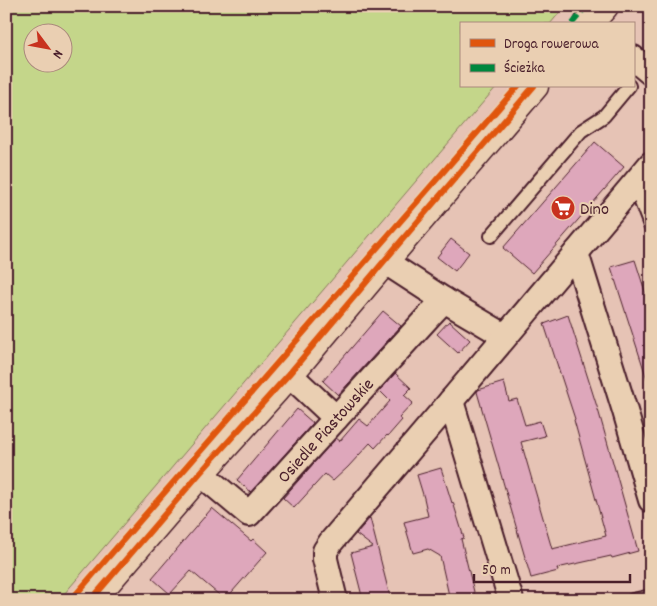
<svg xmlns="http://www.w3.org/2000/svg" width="657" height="606" viewBox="0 0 657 606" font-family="Dekko,sans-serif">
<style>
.green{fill:#c4d68a;stroke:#877a5a;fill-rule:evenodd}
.building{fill:#dea7bb;stroke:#4a1f2b}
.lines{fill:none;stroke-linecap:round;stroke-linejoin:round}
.service-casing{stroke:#4a1f2b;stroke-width:16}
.minor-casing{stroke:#4a1f2b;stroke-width:28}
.tertiary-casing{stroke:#4a1f2b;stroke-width:31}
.service{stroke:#eacfb2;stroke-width:12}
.minor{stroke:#eacfb2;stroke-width:24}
.tertiary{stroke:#eacfb2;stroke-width:28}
.quiet{stroke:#00873e;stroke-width:5;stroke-dasharray:10 5;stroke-linecap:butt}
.cycleway-casing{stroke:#eacfb2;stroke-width:9}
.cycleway{stroke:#e0560e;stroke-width:6}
.labels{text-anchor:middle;stroke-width:4;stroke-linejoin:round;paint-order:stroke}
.poi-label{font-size:18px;fill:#4a1f2b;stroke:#eacfb2;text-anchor:start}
.street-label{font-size:18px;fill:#4a1f2b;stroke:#eacfb2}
</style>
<rect width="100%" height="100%" fill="#e6c3b5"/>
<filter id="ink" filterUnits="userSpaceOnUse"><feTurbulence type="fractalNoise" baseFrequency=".02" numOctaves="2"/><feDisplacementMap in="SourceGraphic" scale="10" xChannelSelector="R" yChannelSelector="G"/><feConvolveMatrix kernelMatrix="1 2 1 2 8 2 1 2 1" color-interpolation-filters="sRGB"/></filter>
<g filter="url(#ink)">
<path class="green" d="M6,6H565L550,24H461V86H497L59,600H6ZM32,32H62V62H32Z"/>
<g class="building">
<polygon points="595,142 624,167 532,273 503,248"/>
<polygon points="451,239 469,253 455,271 437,257"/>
<polygon points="635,260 651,310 651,378 647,379 611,267"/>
<polygon points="383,311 401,326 338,395 323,381"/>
<polygon points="568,315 599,413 638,551 612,558 611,556 557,568 558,571 531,578 477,392 478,390 504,382 509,401 517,399 525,425 540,421 545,436 521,442 552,549 606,536 574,420 575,419 544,324"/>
<polygon points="449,321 470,340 458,353 437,334"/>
<polygon points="395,373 411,388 404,395 413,403 399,418 402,420 388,436 387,435 375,448 370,443 348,467 333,481 325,474 294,508 283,498 336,438 340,441 359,419 368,426 390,401 380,391"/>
<polygon points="297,409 313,423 251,492 237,480"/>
<polygon points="441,468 452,503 453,502 464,538 461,539 476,600 450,600 440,556 428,549 413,553 404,522 428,516 424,498 417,475"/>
<polygon points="212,508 251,541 253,539 267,552 225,600 191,571 170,594 152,578"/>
<polygon points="370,518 388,589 391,600 363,600 351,553 373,547 356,534"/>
</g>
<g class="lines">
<defs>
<g id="service">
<polyline points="634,184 651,228"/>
<polyline points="491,236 581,131 604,116 629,86"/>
<polyline points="633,600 651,596"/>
</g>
<g id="minor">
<polyline points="633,58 651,73"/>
<polyline points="576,253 625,411 651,500"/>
<polyline points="384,261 444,300 505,336"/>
<polyline points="289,374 336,418"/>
<polyline points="451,401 511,600"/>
<polyline points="200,473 249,514 428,317 444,300"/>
<polyline points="335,600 325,559 325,551 331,542 451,401 651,164"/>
</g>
<g id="tertiary">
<polyline points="588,24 604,6"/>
<polyline points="91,600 200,473 289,374 396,247 534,86"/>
</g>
</defs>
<use href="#service" class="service-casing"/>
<use href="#minor" class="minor-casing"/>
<use href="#tertiary" class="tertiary-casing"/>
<use href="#service" class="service"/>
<use href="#minor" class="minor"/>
<use href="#tertiary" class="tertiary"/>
<polyline class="quiet" points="572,24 587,6"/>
<defs>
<g id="cycleway">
<polyline points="71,600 518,86"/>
<polyline points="91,600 200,473 289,374 396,247 534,86"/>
</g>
</defs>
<use href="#cycleway" class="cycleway-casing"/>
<use href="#cycleway" class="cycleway"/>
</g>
</g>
<defs>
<symbol id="supermarket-disc" viewBox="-11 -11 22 22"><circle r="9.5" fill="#c8321e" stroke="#eacfb2"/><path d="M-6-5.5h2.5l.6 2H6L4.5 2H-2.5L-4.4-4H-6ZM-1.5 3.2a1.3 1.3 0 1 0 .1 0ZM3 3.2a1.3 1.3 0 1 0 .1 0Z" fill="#fff"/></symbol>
</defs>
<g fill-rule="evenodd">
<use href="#supermarket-disc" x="549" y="194" width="28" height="28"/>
</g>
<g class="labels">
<g class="poi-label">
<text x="580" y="214">Dino</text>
</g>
<g class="street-label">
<text transform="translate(325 430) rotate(-48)" y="6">Osiedle Piastowskie</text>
</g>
</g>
<rect width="657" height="606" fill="none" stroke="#eacfb2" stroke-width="25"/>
<rect x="12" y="12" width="632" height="581" fill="none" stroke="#4a1f2b" stroke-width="2" filter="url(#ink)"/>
<rect x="460" y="22" width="175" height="65" fill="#eacfb2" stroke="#aa897c"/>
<rect x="470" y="39" width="25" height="8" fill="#e0560e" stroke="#aa897c"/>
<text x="504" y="48" font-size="15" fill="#4a1f2b">Droga rowerowa</text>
<rect x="470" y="64" width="25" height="8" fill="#00873e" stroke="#aa897c"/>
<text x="504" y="72" font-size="15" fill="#4a1f2b">Ścieżka</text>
<g transform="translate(48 48) rotate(122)"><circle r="24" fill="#eacfb2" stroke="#aa897c"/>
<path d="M0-4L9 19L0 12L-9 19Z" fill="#c8321e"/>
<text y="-8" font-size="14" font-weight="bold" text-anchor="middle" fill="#4a1f2b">N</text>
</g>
<path d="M474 574v8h156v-8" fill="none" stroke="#4a1f2b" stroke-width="2.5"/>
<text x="482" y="574" font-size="15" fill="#4a1f2b" stroke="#eacfb2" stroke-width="4" paint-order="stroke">50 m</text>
</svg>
